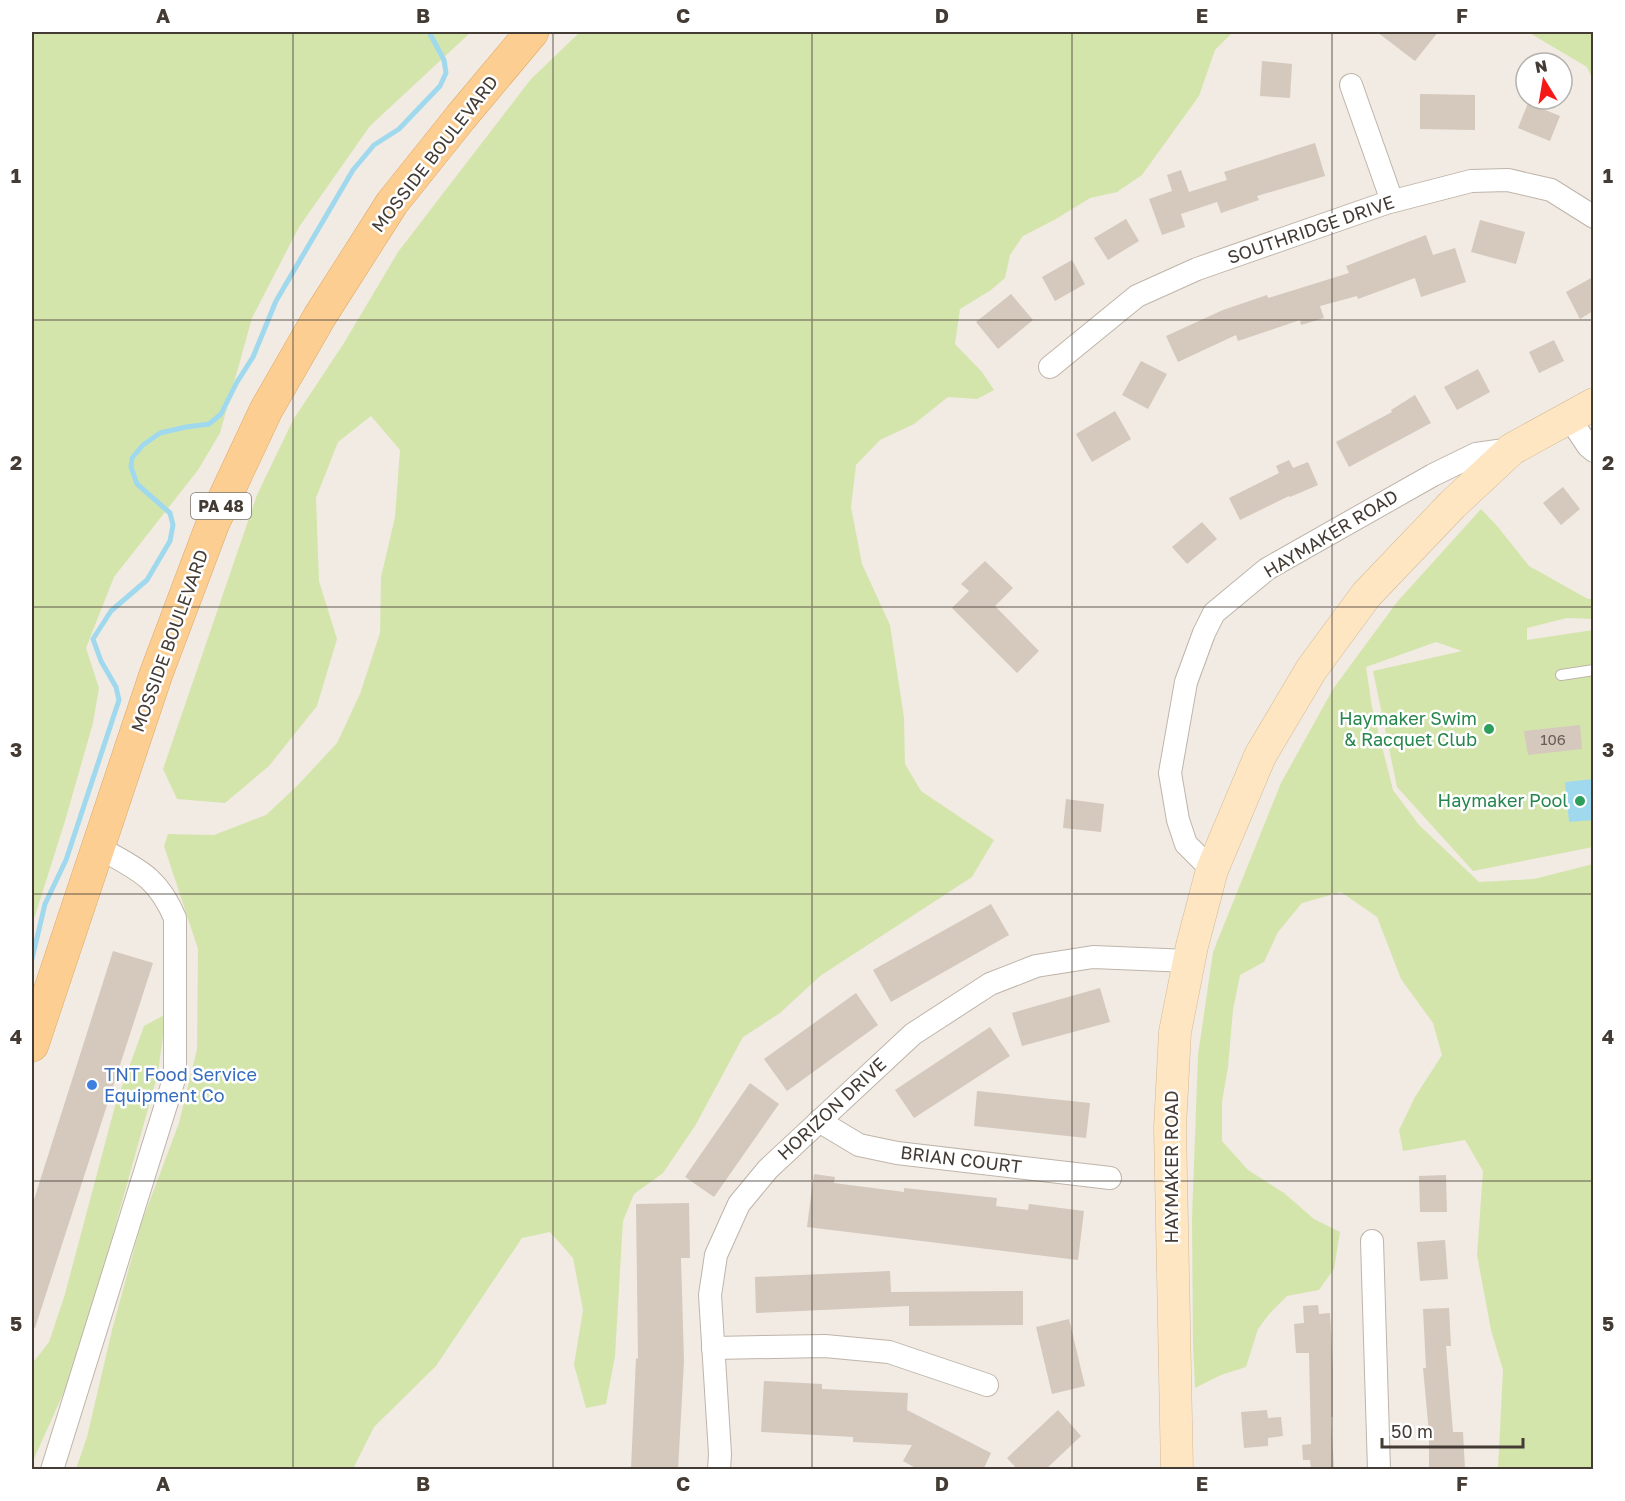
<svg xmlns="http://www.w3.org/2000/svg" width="1625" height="1501" viewBox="0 0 1625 1501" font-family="'Golos Text',sans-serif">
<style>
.green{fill:#d4e5ac}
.water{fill:#a0d9ee}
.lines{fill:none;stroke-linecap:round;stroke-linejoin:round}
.stream{stroke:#a0d9ee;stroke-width:5}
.building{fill:#d5c8bc}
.lane-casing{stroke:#bfb4a9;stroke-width:12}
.street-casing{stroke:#bfb4a9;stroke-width:24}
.secondary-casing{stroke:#d4ba96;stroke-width:33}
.primary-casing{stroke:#e0a862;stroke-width:34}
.lane{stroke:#fff;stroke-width:10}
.street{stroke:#fff;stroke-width:22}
.secondary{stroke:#fde6c1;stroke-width:32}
.primary{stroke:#fcce92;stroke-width:33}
.grid{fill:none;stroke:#433b34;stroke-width:1.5;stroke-opacity:0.55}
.leisure-dot{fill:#2e9e5b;stroke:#fff;stroke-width:2}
.shop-dot{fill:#3f7fe0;stroke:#fff;stroke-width:2}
.labels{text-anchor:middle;stroke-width:5;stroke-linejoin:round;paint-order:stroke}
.number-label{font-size:15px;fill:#685e56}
.shield{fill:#fff;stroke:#7b7671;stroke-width:1.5}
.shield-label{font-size:16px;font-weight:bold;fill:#433b34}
.street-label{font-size:18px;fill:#433b34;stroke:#fff}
.leisure-label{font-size:18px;fill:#27864d;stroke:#fff;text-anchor:end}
.shop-label{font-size:18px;fill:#366cbe;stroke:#fff;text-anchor:start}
.neatline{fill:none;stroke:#433b34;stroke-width:2}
.grid-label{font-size:20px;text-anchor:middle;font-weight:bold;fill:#433b34}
</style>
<rect width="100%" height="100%" fill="#f1ebe3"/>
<g class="green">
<polygon points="32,32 471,32 370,126 299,227 252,318 220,433 198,470 114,577 86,648 99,688 93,723 65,821 35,916 32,921"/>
<polygon points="580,32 1233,32 1215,50 1199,96 1142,175 1117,192 1090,198 1056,219 1023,236 1010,255 1005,278 991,290 960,309 955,344 982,372 994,390 977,399 948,397 914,424 880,440 856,465 851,507 862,564 890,625 904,718 905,764 921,791 994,840 972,877 820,976 780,1013 743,1037 695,1126 663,1173 634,1194 623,1221 615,1356 606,1404 586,1408 574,1365 583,1310 573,1258 550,1232 522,1238 436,1366 374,1427 353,1469 76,1469 87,1437 112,1330 141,1224 179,1123 197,1049 198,949 164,846 168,834 214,835 266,815 297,786 337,743 360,694 380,633 381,577 395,517 400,450 371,416 338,442 316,498 319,581 337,639 317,706 269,766 225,803 177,799 163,769 257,495 293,420 344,343 398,252 531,79"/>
<polygon points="1528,32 1593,32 1593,80 1587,67"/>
<polygon points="1481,509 1498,527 1529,566 1588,599 1593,599 1593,619 1567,618 1527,628 1527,640 1593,630 1593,847 1473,871 1397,787 1373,671 1462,651 1436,642 1366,667 1372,707 1393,790 1419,825 1479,882 1534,879 1593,864 1593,1469 1498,1469 1503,1370 1491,1330 1477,1255 1483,1171 1465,1140 1403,1151 1399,1130 1415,1097 1442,1055 1433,1023 1401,979 1377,917 1341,892 1302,903 1278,932 1264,962 1240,975 1233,1010 1228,1067 1222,1102 1222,1141 1248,1170 1284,1193 1314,1219 1340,1232 1334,1269 1319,1290 1287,1296 1270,1313 1258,1329 1246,1367 1221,1375 1195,1388 1193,1345 1192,1218 1198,1055 1213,952 1281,783 1333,689 1397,602"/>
<polygon points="166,1014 158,1073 77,1363 32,1463 32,1364 49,1342 65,1294 115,1106 144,1026"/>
</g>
<polygon class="water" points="1593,779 1593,820 1569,822 1565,782"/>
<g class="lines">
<polyline class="stream" points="32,959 45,904 66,860 119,700 116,687 101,661 93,639 111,611 147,580 170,541 173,525 170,513 137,484 131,467 132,458 143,445 160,433 186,427 209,424 221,414 237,382 253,357 276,301 353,170 374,145 399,129 440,86 446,73 444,60 429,32"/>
</g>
<g class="building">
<polygon points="1377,32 1438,32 1415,61"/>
<polygon points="1262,61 1292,64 1290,98 1260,96"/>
<polygon points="1420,94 1475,95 1475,130 1420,129"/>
<polygon points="1528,103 1560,116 1550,141 1518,128"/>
<polygon points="1315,143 1325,176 1257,196 1259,200 1221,213 1217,202 1181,214 1185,227 1162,235 1149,199 1172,191 1167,175 1181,170 1189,192 1227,180 1224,172"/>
<polygon points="1126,219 1139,241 1108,260 1094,238"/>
<polygon points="1480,220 1525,232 1516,264 1471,252"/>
<polygon points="1426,235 1433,255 1455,248 1466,282 1421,297 1415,278 1358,299 1357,296 1320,306 1324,318 1301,325 1300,320 1238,341 1236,335 1178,362 1166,336 1223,310 1267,295 1268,298 1349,273 1346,266"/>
<polygon points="1072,260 1085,284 1055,301 1042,277"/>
<polygon points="1593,277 1593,311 1580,319 1566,292"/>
<polygon points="1011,294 1033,320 998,349 976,322"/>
<polygon points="1554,340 1564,361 1539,373 1529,352"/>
<polygon points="1141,361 1167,374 1148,409 1122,395"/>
<polygon points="1478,369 1490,392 1457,410 1444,387"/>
<polygon points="1415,395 1431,423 1349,467 1336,442 1392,412 1391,410"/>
<polygon points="1115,411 1131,439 1092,462 1076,434"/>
<polygon points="1289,460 1293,468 1308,462 1318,485 1290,497 1289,496 1240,520 1229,498 1279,473 1276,466"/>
<polygon points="1563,487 1580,509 1561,525 1543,503"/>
<polygon points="1202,522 1217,539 1187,564 1172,547"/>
<polygon points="985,561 1013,588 995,606 1039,651 1017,673 952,608 969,591 961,584"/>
<polygon points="1580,725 1582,749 1528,755 1524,731"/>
<polygon points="1066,799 1104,804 1101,832 1063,828"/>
<polygon points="991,904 1009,935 891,1002 873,970"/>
<polygon points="113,951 153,963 35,1328 32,1327 32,1206"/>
<polygon points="1100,988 1110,1022 1022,1046 1012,1013"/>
<polygon points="856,993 878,1025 787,1091 764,1059"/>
<polygon points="990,1027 1010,1056 914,1118 895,1090"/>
<polygon points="750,1083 779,1104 714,1197 685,1177"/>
<polygon points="977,1091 1090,1103 1086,1138 974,1126"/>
<polygon points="814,1174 835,1177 834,1183 904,1192 904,1188 997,1198 996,1206 1028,1210 1029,1204 1084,1211 1078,1260 807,1227"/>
<polygon points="1446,1175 1447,1212 1420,1212 1419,1176"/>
<polygon points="689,1203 690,1258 681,1258 684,1361 678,1470 631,1469 636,1358 638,1359 636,1204"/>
<polygon points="1445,1240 1448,1279 1420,1281 1417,1242"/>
<polygon points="890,1271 891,1292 1023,1291 1023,1325 909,1326 909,1306 756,1313 755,1277"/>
<polygon points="1318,1305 1319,1314 1330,1313 1333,1370 1333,1417 1331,1417 1334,1470 1311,1470 1310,1460 1303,1460 1302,1445 1311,1444 1309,1353 1296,1353 1294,1324 1304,1323 1303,1306"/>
<polygon points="1449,1308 1451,1346 1446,1346 1453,1432 1463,1432 1465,1469 1429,1470 1429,1433 1423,1368 1426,1368 1423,1309"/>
<polygon points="1069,1319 1085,1386 1052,1394 1036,1327"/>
<polygon points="764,1381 822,1384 822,1389 908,1393 907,1410 991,1453 983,1470 919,1470 903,1461 912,1445 853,1442 853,1437 761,1432"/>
<polygon points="1058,1410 1081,1436 1045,1470 1018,1470 1007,1458"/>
<polygon points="1267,1410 1268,1418 1281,1417 1283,1436 1268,1438 1268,1446 1244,1448 1241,1412"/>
</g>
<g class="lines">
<defs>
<polyline id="lane" points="1561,675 1594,670"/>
<g id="street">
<polyline points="1351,85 1392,201"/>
<polyline points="1050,367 1137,296 1197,269 1386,203 1471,181 1508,180 1551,190 1594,217"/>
<polyline points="1570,419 1588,446 1594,451"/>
<polyline points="1212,870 1186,844 1178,820 1170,773 1186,682 1204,633 1214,613 1267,569 1433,475 1476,454 1512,449"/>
<polyline points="819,1121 859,1145 897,1153 1110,1178"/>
<polyline points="1372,1241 1379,1470"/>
<polyline points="713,1348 825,1346 889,1352 987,1385"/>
<path d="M52,1470L175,1076V918C157,875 136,869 98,847"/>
<polyline points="719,1470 720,1454 710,1295 716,1255 739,1204 768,1169 913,1034 990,984 1036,966 1093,957 1189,961"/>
</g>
<polyline id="secondary" points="1177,1470 1170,1127 1175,1032 1192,946 1212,870 1260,756 1311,670 1366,595 1452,505 1512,449 1594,404"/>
<polyline id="primary" points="32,1045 156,674 213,523 266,410 320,316 392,203 460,118 532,32"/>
</defs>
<use href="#lane" class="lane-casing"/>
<use href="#street" class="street-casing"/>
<use href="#secondary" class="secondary-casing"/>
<use href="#primary" class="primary-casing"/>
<use href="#lane" class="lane"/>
<use href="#street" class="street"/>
<use href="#secondary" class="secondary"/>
<use href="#primary" class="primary"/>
</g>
<path class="grid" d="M293,32V1470M553,32V1470M812,32V1470M1072,32V1470M1332,32V1470M32,320H1594M32,607H1594M32,894H1594M32,1181H1594"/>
<g class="leisure-dot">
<circle cx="1489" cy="729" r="6"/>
<circle cx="1580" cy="801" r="6"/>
</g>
<circle class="shop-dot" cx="92" cy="1085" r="6"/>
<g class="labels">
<g class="number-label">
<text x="1553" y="745">106</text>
</g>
<rect class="shield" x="191" y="493" width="60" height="26" rx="4.5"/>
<g class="shield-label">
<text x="221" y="512">PA 48</text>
</g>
<g class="street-label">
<text transform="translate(435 154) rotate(-52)" y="6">MOSSIDE BOULEVARD</text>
<text transform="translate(1311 230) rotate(-19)" y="6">SOUTHRIDGE DRIVE</text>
<text transform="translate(1331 534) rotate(-31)" y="6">HAYMAKER ROAD</text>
<text transform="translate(170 641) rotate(-70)" y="6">MOSSIDE BOULEVARD</text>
<text transform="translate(832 1109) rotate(-43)" y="6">HORIZON DRIVE</text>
<text transform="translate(961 1160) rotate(7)" y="6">BRIAN COURT</text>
<text transform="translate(1172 1167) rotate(-90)" y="6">HAYMAKER ROAD</text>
</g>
<g class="leisure-label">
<text x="1477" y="725">Haymaker Swim<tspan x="1477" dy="21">&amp; Racquet Club</tspan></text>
<text x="1568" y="807">Haymaker Pool</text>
</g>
<g class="shop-label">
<text x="104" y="1081">TNT Food Service<tspan x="104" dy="21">Equipment Co</tspan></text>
</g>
</g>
<rect width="1625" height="1501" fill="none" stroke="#ffffff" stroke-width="66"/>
<g transform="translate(1544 81) rotate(349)"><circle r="28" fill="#ffffff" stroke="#b4b1ae" stroke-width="1.5"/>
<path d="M0-4.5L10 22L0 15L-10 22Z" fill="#f51817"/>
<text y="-9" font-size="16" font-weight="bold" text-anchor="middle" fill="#433b34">N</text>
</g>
<path d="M1382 1438v9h141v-9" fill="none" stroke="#433b34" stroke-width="3"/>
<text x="1391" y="1438" font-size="18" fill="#433b34" stroke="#ffffff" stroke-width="4.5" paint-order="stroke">50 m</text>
<rect x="33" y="33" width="1559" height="1435" class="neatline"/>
<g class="grid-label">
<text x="163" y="23">A</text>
<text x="423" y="23">B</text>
<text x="683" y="23">C</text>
<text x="942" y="23">D</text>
<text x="1202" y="23">E</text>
<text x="1462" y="23">F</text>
<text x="16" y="183">1</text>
<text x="1608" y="183">1</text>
<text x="16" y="470">2</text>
<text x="1608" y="470">2</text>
<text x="16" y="757">3</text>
<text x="1608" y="757">3</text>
<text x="16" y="1044">4</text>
<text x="1608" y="1044">4</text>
<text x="16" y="1331">5</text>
<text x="1608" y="1331">5</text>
<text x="163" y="1491">A</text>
<text x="423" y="1491">B</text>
<text x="683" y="1491">C</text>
<text x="942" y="1491">D</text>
<text x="1202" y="1491">E</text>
<text x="1462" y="1491">F</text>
</g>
</svg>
